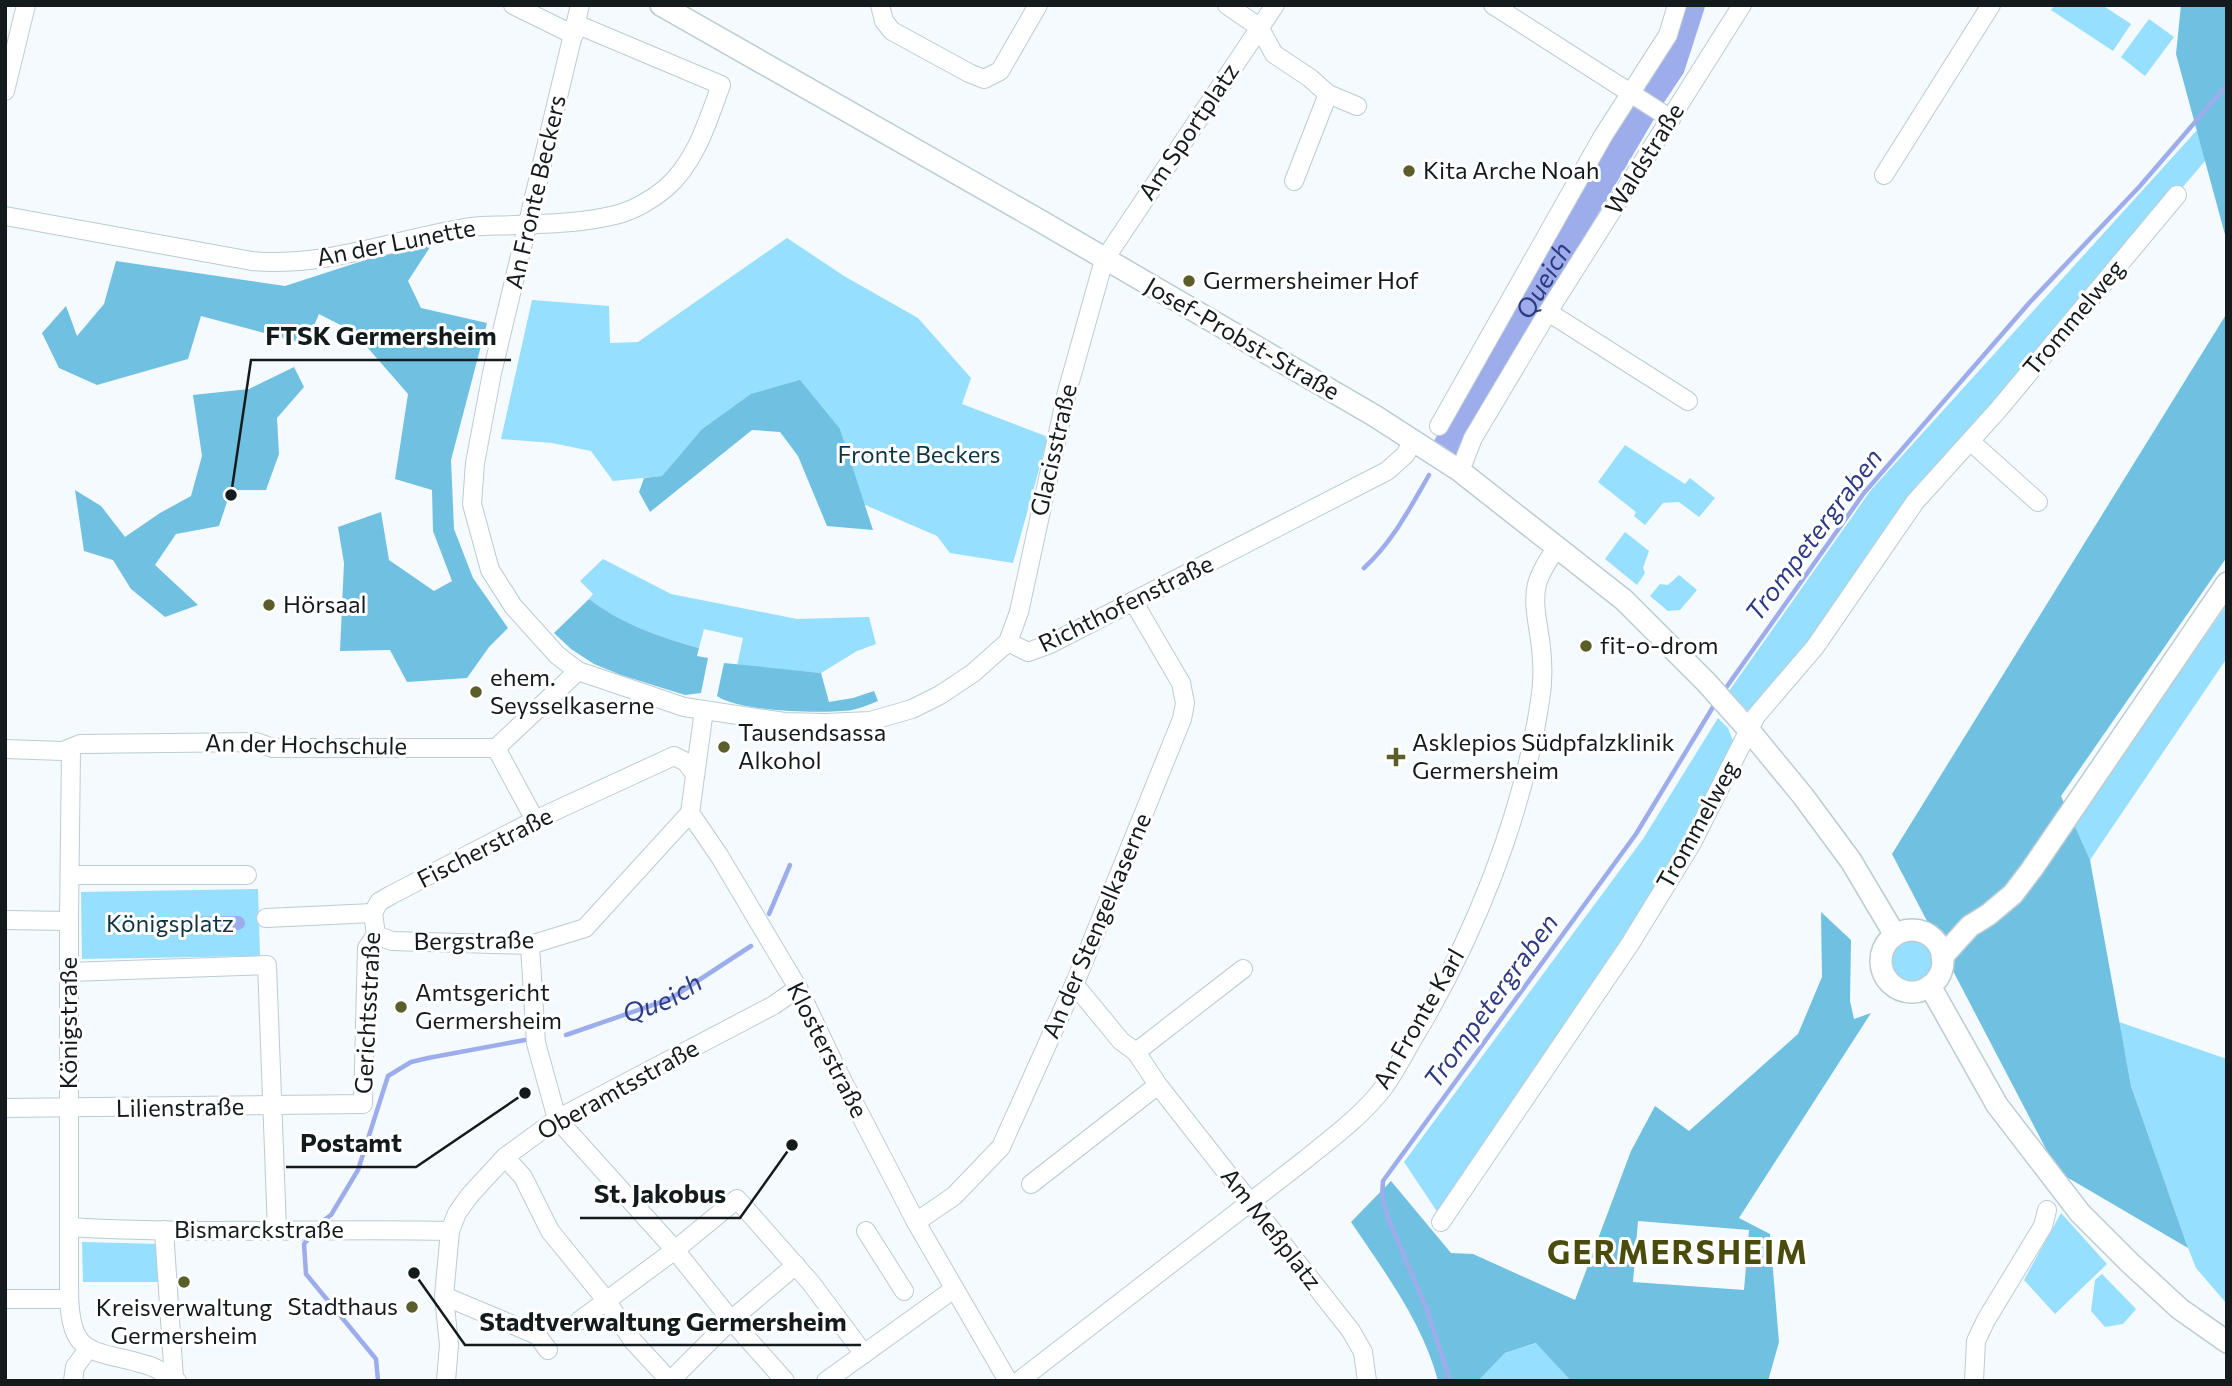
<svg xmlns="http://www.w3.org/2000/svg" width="2232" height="1386" viewBox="0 0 2232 1386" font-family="Commissioner,sans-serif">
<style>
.green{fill:#96dffe}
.forest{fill:#70c0e1;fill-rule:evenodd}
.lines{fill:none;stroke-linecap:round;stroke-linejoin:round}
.stream{stroke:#9dadec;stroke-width:4.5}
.canal{stroke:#9dadec;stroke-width:14}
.river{stroke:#9dadec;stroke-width:26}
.minor-casing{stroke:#bbccd3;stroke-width:20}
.major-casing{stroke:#bbccd3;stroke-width:24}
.minor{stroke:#fff;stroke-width:18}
.major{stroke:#fff;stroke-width:21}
.poi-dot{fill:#5b5e2b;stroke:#fff;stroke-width:2.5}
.labels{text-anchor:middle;stroke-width:6;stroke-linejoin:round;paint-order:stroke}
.street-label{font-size:24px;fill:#141b1d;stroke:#fff}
.poi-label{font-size:24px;fill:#141b1d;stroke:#fff;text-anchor:start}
.park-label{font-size:24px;fill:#0e3442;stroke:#fff}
.water-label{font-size:26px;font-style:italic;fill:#2e3a82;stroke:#fff}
.district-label{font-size:32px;font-weight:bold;letter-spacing:2px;fill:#4a4c0e;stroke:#fff}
.leader{fill:none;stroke:#141b1d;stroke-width:2.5}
.callout-dot{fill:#141b1d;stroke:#fff;stroke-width:2.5}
.callout-label{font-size:26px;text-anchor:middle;font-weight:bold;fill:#141b1d;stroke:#fff;stroke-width:6;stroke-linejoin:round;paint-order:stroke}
</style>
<rect width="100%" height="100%" fill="#f4fafe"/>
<g class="green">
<polygon points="2055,5 2102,5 2131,24 2113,51 2051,10"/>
<polygon points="2149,19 2174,37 2145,76 2121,57"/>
<polygon points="2227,97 2227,135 1990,414 1813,646 1753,709 1747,710 1729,691 1871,490"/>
<polygon points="787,238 844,276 918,318 971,378 962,404 1048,437 1013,563 950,553 937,536 863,504 840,429 701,430 662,476 613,481 591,451 552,443 501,439 532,300 609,306 610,343 638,342"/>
<polygon points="1625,445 1685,484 1690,478 1715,498 1699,517 1679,502 1663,503 1645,525 1634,516 1636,512 1598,482"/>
<polygon points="1625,532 1649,551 1643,568 1645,573 1637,585 1605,559"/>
<path d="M603,559L671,594L797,619L869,617L876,644L857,651L821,673L737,666L743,638L704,629L699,648C659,637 622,624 589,599L593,594L580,581Z"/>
<polygon points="1679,575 1697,590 1680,610 1668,611 1650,596 1660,584 1668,585"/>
<polygon points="2227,605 2227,658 2090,860 2073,824"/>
<polygon points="1718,718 1728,728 1735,746 1676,858 1440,1216 1404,1162 1643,839"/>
<polygon points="258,889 260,956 82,959 81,892"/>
<circle cx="1912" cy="961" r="21"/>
<polygon points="2119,1022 2227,1059 2227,1304 2196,1268 2188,1248 2131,1086"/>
<polygon points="2061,1213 2107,1264 2055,1314 2024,1280"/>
<polygon points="82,1242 160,1244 162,1282 83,1282"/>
<polygon points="2102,1274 2136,1309 2123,1324 2105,1327 2091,1311 2095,1280"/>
<polygon points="1537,1343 1571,1381 1478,1381 1505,1353"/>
</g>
<g class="forest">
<polygon points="2181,5 2227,5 2227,242 2176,54"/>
<polygon points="434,241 408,281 421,308 487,323 451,460 454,529 473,578 508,628 489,647 467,678 407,682 390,650 340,651 344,563 338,527 381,512 389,560 434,591 452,581 433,531 432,490 395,479 408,394 354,332 319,314 306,344 201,316 188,359 97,385 59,368 42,333 66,306 77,336 104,304 116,261 285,286 387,253"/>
<polygon points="2227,313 2227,557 2061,796 2090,860 2131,1086 2188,1248 2058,1172 1892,854"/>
<polygon points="294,367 304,387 277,418 279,454 266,490 231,490 219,526 176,534 155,565 198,605 165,617 131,589 113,560 84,551 75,490 101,506 125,537 160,513 191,496 202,456 193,395 249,389"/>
<polygon points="800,380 840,429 873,530 827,526 798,456 780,432 752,430 650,512 639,492 644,478 662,476 701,430 751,394"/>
<path d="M589,599C622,624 659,637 699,648L697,656L708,658L701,693L685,695L621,675L594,664L571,649L554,633Z"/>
<path d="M724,663L821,673L829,702L853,698L874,691L878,701C870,704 861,708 852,710C824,714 739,712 717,696Z"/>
<path d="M1821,912L1851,940L1850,1001L1854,1019L1871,1013L1739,1218L1770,1234L1779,1342L1768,1381H1571L1536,1343L1505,1353L1478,1381H1438C1423,1323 1384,1271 1351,1222L1391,1181L1451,1253L1473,1254L1575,1300L1631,1151L1655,1106L1689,1131L1798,1034L1822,977ZM1638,1221L1749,1230L1744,1290L1633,1282Z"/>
</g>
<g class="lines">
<g class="stream">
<path d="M1364,568C1393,541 1410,508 1429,475"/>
<polyline points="1723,692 1864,493 2030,302 2140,186 2227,85"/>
<polyline points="769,914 790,865"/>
<path id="s1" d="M566,1035L670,999L751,946"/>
<polyline points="324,1220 331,1215 358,1170 388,1076 411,1062 428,1058 525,1040"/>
<polyline points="308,1239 304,1244 306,1274 376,1359 378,1381"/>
<polyline points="1450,1381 1427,1310 1388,1218 1382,1197 1383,1181 1636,834 1716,702"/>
</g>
<polyline class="canal" points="173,924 238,923"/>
<g class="river">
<polyline points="1654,94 1672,67 1692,5"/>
<path id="s2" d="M1446,446L1642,114"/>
</g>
<defs>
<g id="minor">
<polyline points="513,5 574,35"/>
<polyline points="580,5 492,373 475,463 472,504 490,570 513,606 557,655 578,671 684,707 784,722 826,723 870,721 912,709 940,695 973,673 1008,642 1019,612 1067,392 1104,260 1275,5"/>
<polyline points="880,5 884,21 892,31 969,73 984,79 1000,71 1038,5"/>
<polyline points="1227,5 1259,27 1274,54 1310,78 1328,94 1357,106"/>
<polyline points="1493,5 1671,119"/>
<polyline points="5,91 26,5"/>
<polyline points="1884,175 1991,5"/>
<polyline points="1294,181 1328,94"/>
<path d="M5,216L252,261C325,268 399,238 472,227C486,225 500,226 514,225C547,224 583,223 615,215C633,211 653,199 666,188C696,162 708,120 721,85L576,24"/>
<polyline points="1548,312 1688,401"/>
<polyline points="1439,426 1603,136 1668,35 1677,5"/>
<polyline points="1970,441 2038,502"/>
<polyline points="1460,471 1473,438 1548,312 1742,5"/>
<polyline points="1008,642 1028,652 1050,644 1387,471 1405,455 1414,440"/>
<polyline points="704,710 690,813 720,857 798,988 837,1070 916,1222 1008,1381"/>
<path d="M71,748L69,921V1288C69,1361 93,1348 147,1365C158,1368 167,1375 177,1381"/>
<polyline points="496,748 535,820"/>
<polyline points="5,749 63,751 80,744 256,742 273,748 496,748 578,671"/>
<polyline points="70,875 247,875"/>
<polyline points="373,913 379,902 391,895 535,820 674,756 686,762 695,774"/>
<polyline points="266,918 373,913"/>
<polyline points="5,920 69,921"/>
<polyline points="376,935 392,941 530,945 585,928 690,813"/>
<polyline points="530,945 536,1043 557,1119 675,1250 731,1320 785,1381"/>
<polyline points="69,972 267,965 277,1230"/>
<polyline points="1074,984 1121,1041 1136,1052 1158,1085 1351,1331 1363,1352 1367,1381"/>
<polyline points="1136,1052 1243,969"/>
<polyline points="5,1108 363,1104 367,948 376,935 373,913"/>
<polyline points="505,1157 523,1177 550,1231 606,1300 633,1341 670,1381"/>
<polyline points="1031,1184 1158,1085"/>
<polyline points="916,1222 954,1196 1001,1147 1077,978 1182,719 1185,703 1181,683 1133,601"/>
<polyline points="1441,1222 1630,944 1692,843 1756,716 1815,647 1915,502 1998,410 2177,195"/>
<path d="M69,1227C196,1235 323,1228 450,1231"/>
<polyline points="164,1230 174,1379"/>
<polyline points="866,1231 904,1291"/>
<polyline points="444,1296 537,1335 548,1350"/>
<polyline points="5,1299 69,1299"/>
<polyline points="579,1321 675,1250 737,1199 811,1283 864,1354"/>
<polyline points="73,1381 75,1367 88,1349"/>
<polyline points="446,1381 449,1345 444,1296 450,1231 457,1213 470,1195 505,1157 557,1119 774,1005 798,988"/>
<polyline points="670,1381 731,1320 796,1265"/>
<polyline points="826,1381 954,1289"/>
<path d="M1019,1381L1306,1159C1333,1137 1363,1115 1384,1087C1395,1072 1404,1054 1414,1037C1474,938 1523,815 1540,701C1543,683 1543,665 1541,648C1539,627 1532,604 1537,584C1541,570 1549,559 1557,547"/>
<polyline points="1974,1381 1976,1341 1986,1320 2043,1226 2047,1210"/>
</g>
<g id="major">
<polyline points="661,5 1037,219 1375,416 1460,471 1624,600 1706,682 1748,729 1803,796 1851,861 1895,935"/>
<circle cx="1912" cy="961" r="31"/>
<polyline points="1942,957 1970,926 1988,915 2013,894 2032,869 2227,583"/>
<polyline points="1930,986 1997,1105 2080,1213 2130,1263 2180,1309 2227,1342"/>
</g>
</defs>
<use href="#minor" class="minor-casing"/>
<use href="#major" class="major-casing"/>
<use href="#minor" class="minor"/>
<use href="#major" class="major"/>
</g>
<g class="poi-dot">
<circle cx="1409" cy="171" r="7"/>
<circle cx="1189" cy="281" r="7"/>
<circle cx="269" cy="605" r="7"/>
<circle cx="1586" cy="646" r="7"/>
<circle cx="476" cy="692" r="7"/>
<circle cx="724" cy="747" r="7"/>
<path d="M1392.5 746.5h7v7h7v7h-7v7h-7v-7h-7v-7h7z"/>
<circle cx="401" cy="1007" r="7"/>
<circle cx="184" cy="1282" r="7"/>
<circle cx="412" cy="1307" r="7"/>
</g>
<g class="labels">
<g class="street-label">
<text transform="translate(1189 132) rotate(-56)" y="8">Am Sportplatz</text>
<text transform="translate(1645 159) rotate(-58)" y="8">Waldstraße</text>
<text transform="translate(536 192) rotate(-77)" y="8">An Fronte Beckers</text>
<text transform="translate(396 243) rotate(-11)" y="8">An der Lunette</text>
<text transform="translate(2074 318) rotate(-50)" y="8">Trommelweg</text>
<text transform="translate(1242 339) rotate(30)" y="8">Josef-Probst-Straße</text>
<text transform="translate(1054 450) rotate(-77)" y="8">Glacisstraße</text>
<text transform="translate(1126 604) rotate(-26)" y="8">Richthofenstraße</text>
<text transform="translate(306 745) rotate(1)" y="8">An der Hochschule</text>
<text transform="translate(1698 825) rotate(-61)" y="8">Trommelweg</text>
<text transform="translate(485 848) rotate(-27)" y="8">Fischerstraße</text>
<text transform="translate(1097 926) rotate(-67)" y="8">An der Stengelkaserne</text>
<text transform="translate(474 941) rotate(-1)" y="8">Bergstraße</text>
<text transform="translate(368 1013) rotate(-87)" y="8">Gerichtsstraße</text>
<text transform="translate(1419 1019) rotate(-60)" y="8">An Fronte Karl</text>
<text transform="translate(69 1023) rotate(-90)" y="8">Königstraße</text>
<text transform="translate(827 1050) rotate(63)" y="8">Klosterstraße</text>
<text transform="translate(618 1090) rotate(-29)" y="8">Oberamtsstraße</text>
<text transform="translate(180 1108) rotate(-1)" y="8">Lilienstraße</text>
<text transform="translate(1271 1229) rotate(52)" y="8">Am Meßplatz</text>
<text x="259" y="1238">Bismarckstraße</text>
</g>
<g class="poi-label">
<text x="1423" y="179">Kita Arche Noah</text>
<text x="1203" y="289">Germersheimer Hof</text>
<text x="283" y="613">Hörsaal</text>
<text x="1600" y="654">fit-o-drom</text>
<text x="490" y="686">ehem.<tspan x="490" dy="28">Seysselkaserne</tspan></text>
<text x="738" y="741">Tausendsassa<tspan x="738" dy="28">Alkohol</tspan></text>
<text x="1412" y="751">Asklepios Südpfalzklinik<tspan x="1412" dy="28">Germersheim</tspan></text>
<text x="415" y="1001">Amtsgericht<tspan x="415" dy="28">Germersheim</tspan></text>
<text x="398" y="1315" text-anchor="end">Stadthaus</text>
<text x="184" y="1316" text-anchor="middle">Kreisverwaltung<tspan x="184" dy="28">Germersheim</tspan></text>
</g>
<g class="park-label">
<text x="919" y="463">Fronte Beckers</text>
<text x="170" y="932">Königsplatz</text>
</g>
<g class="water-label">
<text dy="9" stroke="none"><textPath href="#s2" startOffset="192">Queich</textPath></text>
<text transform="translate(1814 535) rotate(-53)" y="9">Trompetergraben</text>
<text dy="9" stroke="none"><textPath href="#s1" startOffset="103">Queich</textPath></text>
<text transform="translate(1491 1001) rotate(-54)" y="9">Trompetergraben</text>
</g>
<g class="district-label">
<text x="1678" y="1264">GERMERSHEIM</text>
</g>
</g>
<path class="leader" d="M231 495L251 360H511M525 1093L416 1167H286M792 1145L740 1218H580M414 1273L465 1345H861"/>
<g class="callout-dot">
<circle cx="231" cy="495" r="7"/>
<circle cx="525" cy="1093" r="7"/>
<circle cx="792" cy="1145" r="7"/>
<circle cx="414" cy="1273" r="7"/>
</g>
<g class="callout-label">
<text x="381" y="345">FTSK Germersheim</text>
<text x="351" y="1152">Postamt</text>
<text x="660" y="1203">St. Jakobus</text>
<text x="663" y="1331">Stadtverwaltung Germersheim</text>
</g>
<rect width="2232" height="1386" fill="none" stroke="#141b1d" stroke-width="14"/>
</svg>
